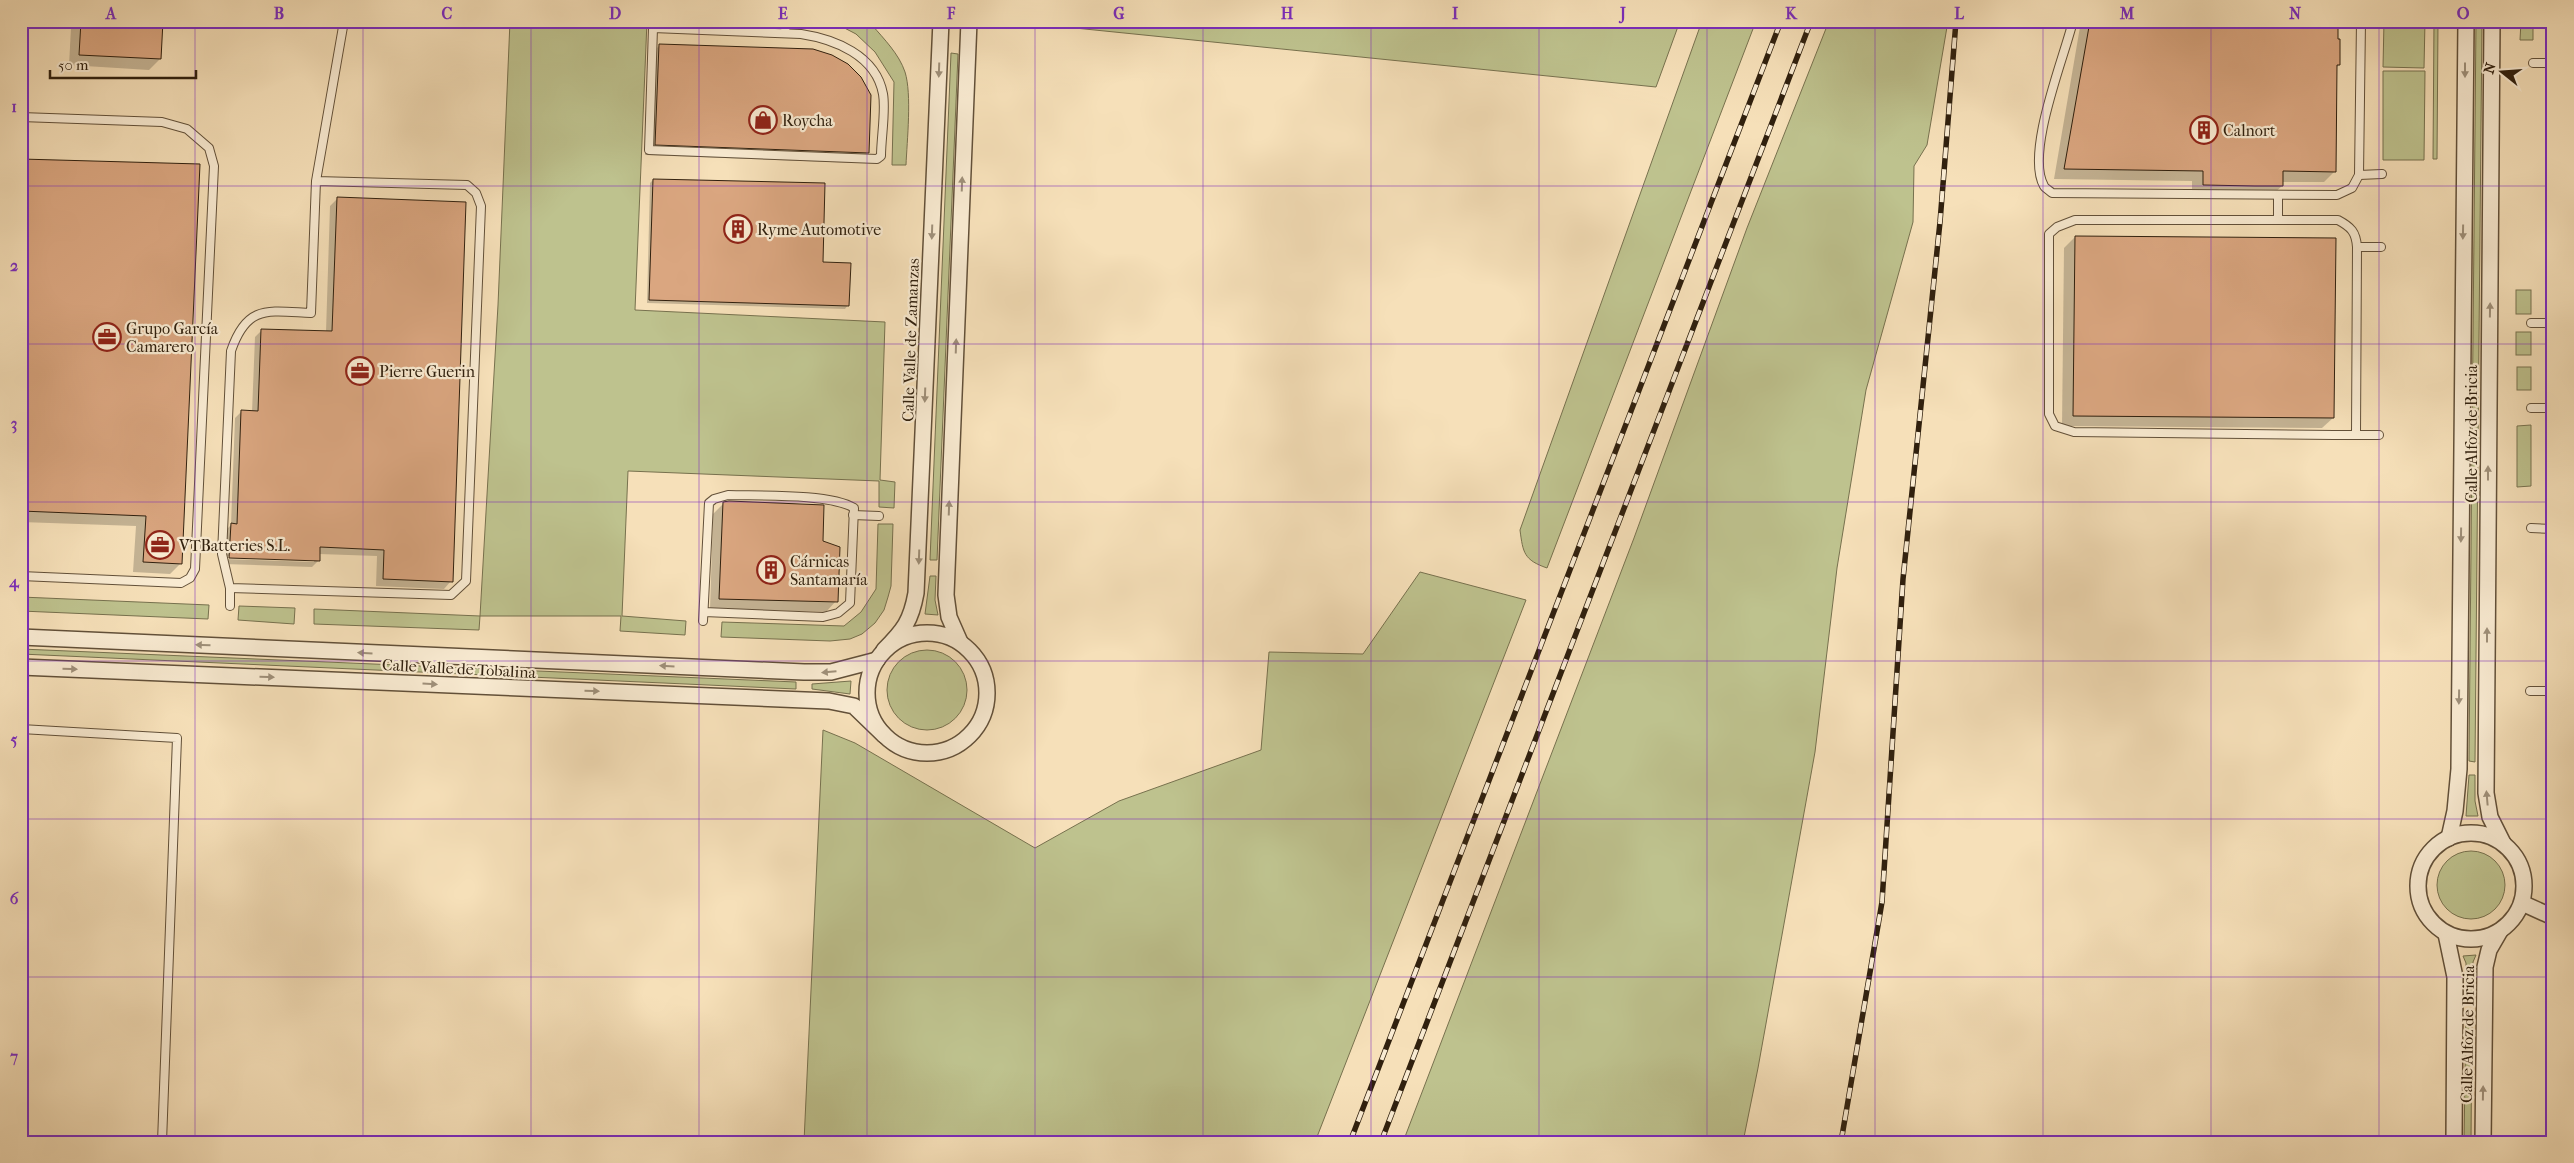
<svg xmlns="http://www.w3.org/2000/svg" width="2574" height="1163" viewBox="0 0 2574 1163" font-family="'IM FELL French Canon',serif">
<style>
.green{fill:#bec28e;stroke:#77714e}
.shadow{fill:#0003}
.building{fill:#daa680;stroke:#30200e}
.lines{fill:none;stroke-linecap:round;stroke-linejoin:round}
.lane-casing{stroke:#625039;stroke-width:10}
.street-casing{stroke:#625039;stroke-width:18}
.lane{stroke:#f9ebd2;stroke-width:8}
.street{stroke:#f9ebd2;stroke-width:15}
.rail-casing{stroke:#30200e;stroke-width:5.5}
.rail{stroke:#f9ebd2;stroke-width:4;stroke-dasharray:11;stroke-linecap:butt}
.oneway{fill:#9f907a}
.grid{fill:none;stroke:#7b2cbf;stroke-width:1;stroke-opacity:0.55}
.labels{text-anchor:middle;stroke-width:4.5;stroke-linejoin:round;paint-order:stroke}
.poi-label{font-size:16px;fill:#30200e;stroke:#f9ebd2;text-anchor:start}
.street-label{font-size:16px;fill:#30200e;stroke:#f9ebd2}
.neatline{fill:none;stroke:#7b2cbf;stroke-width:2}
.grid-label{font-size:16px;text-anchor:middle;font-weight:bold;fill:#7b2cbf}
</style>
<rect width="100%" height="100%" fill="#f6e0b9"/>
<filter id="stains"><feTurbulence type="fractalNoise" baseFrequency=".004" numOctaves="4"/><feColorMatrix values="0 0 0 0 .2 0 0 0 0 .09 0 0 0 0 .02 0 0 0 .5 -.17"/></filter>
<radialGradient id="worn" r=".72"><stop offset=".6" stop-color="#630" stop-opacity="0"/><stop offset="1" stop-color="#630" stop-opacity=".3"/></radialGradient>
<g class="green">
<polygon points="510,21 647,21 635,310 885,322 880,480 895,482 894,508 879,507 879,481 628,471 622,616 686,621 685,635 620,631 621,616 480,616 479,630 314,624 314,609 480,616 498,305"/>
<path d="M831,21H866L872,25C884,39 899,54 905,72C912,94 907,141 906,165H892L894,82L875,52L856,34Z"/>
<polygon points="1006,21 1680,21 1656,87"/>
<path d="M1702,21H1756L1547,568C1524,560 1523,553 1520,530Z"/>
<polygon points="1829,21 1948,21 1927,145 1914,166 1913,222 1866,390 1837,568 1815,752 1758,1068 1743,1142 1403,1142 1634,538 1747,228"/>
<polygon points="2384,21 2425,21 2424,68 2383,67"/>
<polygon points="2434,21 2438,21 2437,159 2433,159"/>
<polygon points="2476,21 2482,21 2475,762 2469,761"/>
<polygon points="2521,21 2533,21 2533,40 2520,40"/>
<polygon points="951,53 958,54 937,560 930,560"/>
<polygon points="2383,71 2425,71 2424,160 2383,160"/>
<rect x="2516" y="290" width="15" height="24"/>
<rect x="2516" y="332" width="15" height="23"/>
<rect x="2517" y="367" width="14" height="23"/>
<polygon points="2531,425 2531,486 2517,487 2517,426"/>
<polygon points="878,524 893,524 891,586 888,597 884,610 875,623 862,634 850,639 830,641 721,637 722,622 844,626 861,612 876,589"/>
<polygon points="1420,572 1526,600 1315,1142 804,1142 823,730 855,743 1035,848 1119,801 1261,750 1269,652 1363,654"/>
<polygon points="930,576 936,576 935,600 938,615 925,614"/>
<polygon points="21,597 209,605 208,619 21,611"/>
<polygon points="239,606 295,608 294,624 238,620"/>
<polygon points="21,649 796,682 796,689 21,654"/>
<circle cx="927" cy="690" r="40"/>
<polygon points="851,681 850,694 812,689 812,684"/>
<polygon points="2469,775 2475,775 2475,801 2478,816 2466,816"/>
<circle cx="2471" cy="885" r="34"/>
<polygon points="2476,955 2473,962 2474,997 2466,997 2466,963 2463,956"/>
<polygon points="2466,1011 2472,1011 2471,1142 2464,1142"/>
</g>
<g class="shadow">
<polygon points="77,21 156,21 160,59 149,70 69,65 71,28"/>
<polygon points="2081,21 2337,21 2339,65 2336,68 2335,171 2324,182 2282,182 2282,186 2271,196 2192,196 2192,181 2054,179"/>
<polygon points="660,45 868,153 857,163 645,155 649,56"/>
<polygon points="21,160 181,563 170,574 133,572 136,526 21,522"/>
<polygon points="653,180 822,263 848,305 845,309 647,303 650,183"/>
<polygon points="337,199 451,581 444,589 376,586 377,556 319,554 319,560 312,567 223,564 223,559 314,562 314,559 223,556 224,532 231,525 235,418 242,411 252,412 255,337 262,330 326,332 330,206"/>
<polygon points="2075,237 2333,418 2322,428 2062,426 2064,248"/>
<polygon points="775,502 823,506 822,542 836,601 826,612 710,609 713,514 724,503"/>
</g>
<g class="building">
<polygon points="81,21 163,21 161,59 79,55"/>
<polygon points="2090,21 2338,21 2338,39 2340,39 2340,65 2337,65 2336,172 2283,171 2283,186 2255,186 2203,185 2203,171 2064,169"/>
<polygon points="659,44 813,49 832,55 848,64 861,77 871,95 869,153 655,145"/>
<polygon points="21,159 200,164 182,564 143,562 146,516 21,511"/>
<polygon points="653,179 825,183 823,262 851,263 849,306 649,300"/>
<polygon points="337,197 466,202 453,582 383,579 384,550 320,547 320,561 229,558 231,523 237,524 241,410 258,411 261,329 332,331"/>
<polygon points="2075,236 2336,238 2334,418 2073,416"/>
<polygon points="729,501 824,505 823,541 840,547 838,602 719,599 723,502"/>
</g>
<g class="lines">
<defs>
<g id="lane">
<path d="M2073,21C2064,58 2025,153 2044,186C2045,188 2050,191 2052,193L2337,195L2352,188L2359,175L2361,21"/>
<path d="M653,28L801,34C834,39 876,55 883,94C886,111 881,138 881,156L877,159L649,150Z"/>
<polyline points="785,33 786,21"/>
<polyline points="2533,63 2553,63"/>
<polyline points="21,117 162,122 187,129 209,148 214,166 195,569 190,578 181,583 21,576"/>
<polyline points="2359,175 2382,174"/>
<path d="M316,181L467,185L476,193L481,206L466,581L451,595L230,588L222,554L231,351C247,304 268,311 311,313L316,181L344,21"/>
<polyline points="2278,195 2278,220"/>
<polyline points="2357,247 2381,247"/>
<polyline points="2531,323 2553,323"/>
<polyline points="2531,408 2553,408"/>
<path d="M2356,435L2357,247C2356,232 2351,227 2338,220H2075L2057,227L2049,234V414L2055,426L2074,432L2334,435H2379"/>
<polyline points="853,515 879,516"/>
<polyline points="2531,528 2553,529"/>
<polyline points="230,606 230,588"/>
<path d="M703,621L709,503L714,499L728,495C758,496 830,493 854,508L850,603L838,613L823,617L704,612"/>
<polyline points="2530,691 2553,691"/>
<polyline points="21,729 177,738 162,1142"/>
</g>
<g id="street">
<polyline points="2492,21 2486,793 2490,817 2503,843"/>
<circle cx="927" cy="693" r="60"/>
<polyline points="21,637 804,672 831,672 877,660"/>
<polyline points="960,642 949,617 946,595 969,21"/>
<path d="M884,650C904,630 911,621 916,593L941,21"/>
<polyline points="21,667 829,701 854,706 884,735"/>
<circle cx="2471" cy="886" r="53"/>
<polyline points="2449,838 2455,811 2459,769 2466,21"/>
<polyline points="2522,903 2553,917"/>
<polyline points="2446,934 2455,977 2454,1142"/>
<polyline points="2483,1142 2485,967 2489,950 2500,931"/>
</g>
</defs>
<use href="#lane" class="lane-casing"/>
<use href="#street" class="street-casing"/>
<use href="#lane" class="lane"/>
<use href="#street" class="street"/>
<defs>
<g id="rail">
<polyline points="1350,1142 1781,21"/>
<polyline points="1381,1142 1811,21"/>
<polyline points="1841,1142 1882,902 1903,579 1940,222 1956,21"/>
</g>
</defs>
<use href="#rail" class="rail-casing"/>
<use href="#rail" class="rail"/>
</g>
<defs><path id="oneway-solid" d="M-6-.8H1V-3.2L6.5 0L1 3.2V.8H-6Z" transform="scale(1.25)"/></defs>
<g class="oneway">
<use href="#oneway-solid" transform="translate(939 70) rotate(92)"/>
<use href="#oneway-solid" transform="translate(2465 70) rotate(90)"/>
<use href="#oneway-solid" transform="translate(962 184) rotate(-88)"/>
<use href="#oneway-solid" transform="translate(932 232) rotate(92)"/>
<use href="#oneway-solid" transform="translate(2463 232) rotate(91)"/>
<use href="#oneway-solid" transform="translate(2490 310) rotate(-89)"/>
<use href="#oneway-solid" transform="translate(956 346) rotate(-88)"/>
<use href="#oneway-solid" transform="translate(925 395) rotate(92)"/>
<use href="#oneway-solid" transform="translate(2488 473) rotate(-90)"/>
<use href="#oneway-solid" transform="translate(949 508) rotate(-88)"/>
<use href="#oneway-solid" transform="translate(2461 535) rotate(91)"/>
<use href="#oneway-solid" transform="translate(919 557) rotate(92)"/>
<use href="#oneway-solid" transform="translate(2487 635) rotate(-90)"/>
<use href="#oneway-solid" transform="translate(203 645) rotate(-178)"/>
<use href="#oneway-solid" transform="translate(365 653) rotate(-177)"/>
<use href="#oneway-solid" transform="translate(667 666) rotate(-177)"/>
<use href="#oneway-solid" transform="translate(70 669) rotate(2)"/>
<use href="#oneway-solid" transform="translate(829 672) rotate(175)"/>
<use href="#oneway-solid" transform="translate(267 677) rotate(2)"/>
<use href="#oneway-solid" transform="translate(430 684) rotate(3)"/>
<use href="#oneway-solid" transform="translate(592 691) rotate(2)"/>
<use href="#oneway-solid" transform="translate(2459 697) rotate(91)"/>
<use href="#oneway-solid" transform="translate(2487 798) rotate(-95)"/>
<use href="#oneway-solid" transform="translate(2483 1093) rotate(-89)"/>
</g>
<path class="grid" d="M195,21V1142M363,21V1142M531,21V1142M699,21V1142M867,21V1142M1035,21V1142M1203,21V1142M1371,21V1142M1539,21V1142M1707,21V1142M1875,21V1142M2043,21V1142M2211,21V1142M2379,21V1142M21,186H2553M21,344H2553M21,502H2553M21,661H2553M21,819H2553M21,977H2553"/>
<defs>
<symbol id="shop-ring" viewBox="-11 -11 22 22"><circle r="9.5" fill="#f9ebd2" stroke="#8f2418" stroke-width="1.5"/><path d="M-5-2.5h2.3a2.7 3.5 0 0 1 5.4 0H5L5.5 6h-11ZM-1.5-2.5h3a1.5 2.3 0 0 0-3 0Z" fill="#8f2418"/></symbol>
<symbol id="building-ring" viewBox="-11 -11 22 22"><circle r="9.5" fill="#f9ebd2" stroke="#8f2418" stroke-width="1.5"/><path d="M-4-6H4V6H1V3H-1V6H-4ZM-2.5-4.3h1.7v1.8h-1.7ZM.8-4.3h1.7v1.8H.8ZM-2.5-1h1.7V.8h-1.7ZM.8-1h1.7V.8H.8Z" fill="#8f2418"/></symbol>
<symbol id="office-ring" viewBox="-11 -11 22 22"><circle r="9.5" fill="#f9ebd2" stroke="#8f2418" stroke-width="1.5"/><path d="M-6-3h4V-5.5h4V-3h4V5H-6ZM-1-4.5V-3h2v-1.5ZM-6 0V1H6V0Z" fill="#8f2418"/></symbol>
</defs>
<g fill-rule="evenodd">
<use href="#shop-ring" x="747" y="104" width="32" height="32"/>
<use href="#building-ring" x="2188" y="114" width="32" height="32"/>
<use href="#building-ring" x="722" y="213" width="32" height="32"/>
<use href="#office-ring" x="91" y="321" width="32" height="32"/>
<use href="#office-ring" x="344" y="355" width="32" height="32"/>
<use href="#office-ring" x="144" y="529" width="32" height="32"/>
<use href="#building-ring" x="755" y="554" width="32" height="32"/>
</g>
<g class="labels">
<g class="poi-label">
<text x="782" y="126">Roycha</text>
<text x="2223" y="136">Calnort</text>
<text x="757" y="235">Ryme Automotive</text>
<text x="126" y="334">Grupo García<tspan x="126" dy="18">Camarero</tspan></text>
<text x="379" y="377">Pierre Guerin</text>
<text x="179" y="551">VTBatteries S.L.</text>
<text x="790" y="567">Cárnicas<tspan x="790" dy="18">Santamaría</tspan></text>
</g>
<g class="street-label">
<text transform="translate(910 340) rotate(-88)" y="6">Calle Valle de Zamanzas</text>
<text transform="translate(2471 434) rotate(-90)" y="6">Calle Alfoz de Bricia</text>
<text transform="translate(459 668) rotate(3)" y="6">Calle Valle de Tobalina</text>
<text transform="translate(2467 1034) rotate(-89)" y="6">Calle Alfoz de Bricia</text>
</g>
</g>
<rect width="2574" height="1163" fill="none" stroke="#f6e0b9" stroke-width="55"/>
<g transform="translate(2502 72) rotate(287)" stroke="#f9ebd2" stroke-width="4" paint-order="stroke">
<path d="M0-4L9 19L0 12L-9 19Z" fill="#30200e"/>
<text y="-8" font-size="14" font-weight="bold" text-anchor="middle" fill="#30200e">N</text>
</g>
<path d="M50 70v8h146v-8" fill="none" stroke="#30200e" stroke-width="2.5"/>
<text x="58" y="70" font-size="15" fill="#30200e" stroke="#f9ebd2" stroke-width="4" paint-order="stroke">50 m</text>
<rect x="28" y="28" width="2518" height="1108" class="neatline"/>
<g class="grid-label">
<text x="111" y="19">A</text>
<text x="279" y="19">B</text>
<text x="447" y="19">C</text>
<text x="615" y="19">D</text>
<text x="783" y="19">E</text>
<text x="951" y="19">F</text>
<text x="1119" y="19">G</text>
<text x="1287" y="19">H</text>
<text x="1455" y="19">I</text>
<text x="1623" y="19">J</text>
<text x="1791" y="19">K</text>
<text x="1959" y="19">L</text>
<text x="2127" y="19">M</text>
<text x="2295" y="19">N</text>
<text x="2463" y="19">O</text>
<text x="14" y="112">1</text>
<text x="14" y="271">2</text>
<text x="14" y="429">3</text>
<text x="14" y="587">4</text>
<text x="14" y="745">5</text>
<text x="14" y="904">6</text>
<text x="14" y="1062">7</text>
</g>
<rect width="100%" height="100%" filter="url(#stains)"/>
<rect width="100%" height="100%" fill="url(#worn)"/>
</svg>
